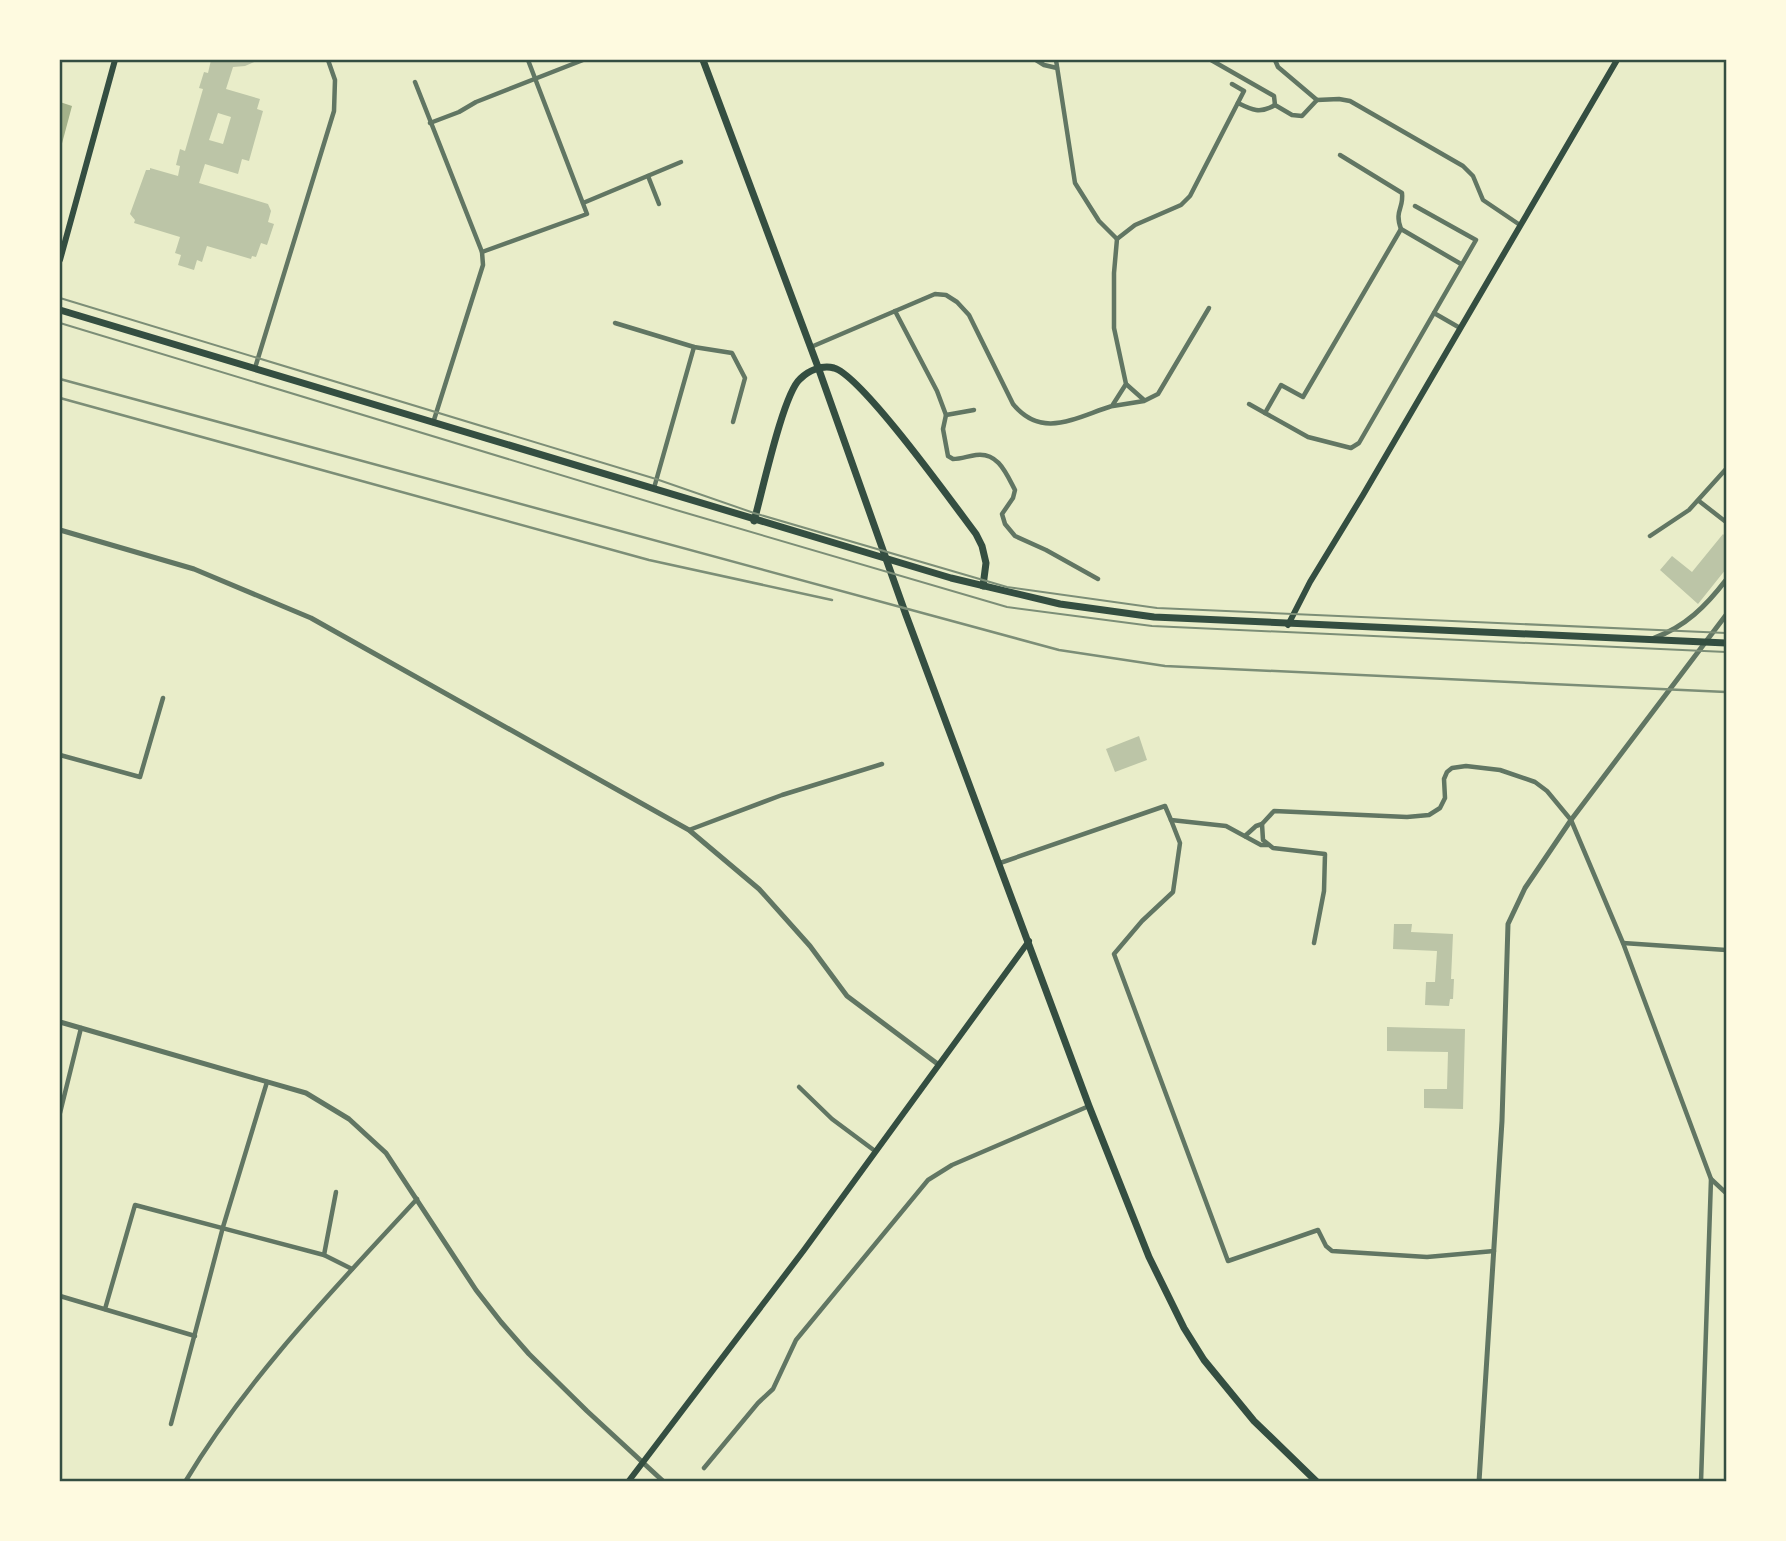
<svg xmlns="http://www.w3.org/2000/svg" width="1786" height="1541" viewBox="0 0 1786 1541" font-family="Quicksand,sans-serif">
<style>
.water{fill:#a3b18a}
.building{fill:#bcc5a7;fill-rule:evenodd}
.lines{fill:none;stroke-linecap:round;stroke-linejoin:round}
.minor{stroke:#617663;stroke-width:4.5}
.tertiary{stroke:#617663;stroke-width:5}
.secondary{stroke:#344e41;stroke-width:6}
.primary{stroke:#344e41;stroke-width:7}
.trunk{stroke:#344e41;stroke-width:7}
.tram{stroke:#7c8e77;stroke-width:2}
.rail{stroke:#7c8e77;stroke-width:2.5}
.neatline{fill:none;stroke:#344e41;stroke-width:2.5}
</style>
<rect width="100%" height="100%" fill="#e9edc9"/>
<polygon class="water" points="60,102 72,106 60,151"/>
<g class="building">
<path d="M211,60H259L245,66L233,67L226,89L260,99L257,109L263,111L249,161L242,159L238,174L205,164L199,183L268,204L271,211L268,222L274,224L267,245L261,243L256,257L252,256L251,259L207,246L202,262L197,260L194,270L178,265L181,255L175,253L180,237L134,223L135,220L130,214L146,170H150V168L178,176L180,166L176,165L180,149L185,151L203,89L199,88L204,72L208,73ZM218,113L231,117L223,144L209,140Z"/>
<polygon points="1723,534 1726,537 1726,569 1698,604 1660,570 1672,556 1692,572"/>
<polygon points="1139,736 1147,760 1115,772 1106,749"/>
<polygon points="1394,924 1412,924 1411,932 1453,934 1451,979 1454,979 1453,999 1450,999 1449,1006 1425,1005 1426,982 1435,982 1437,951 1393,949"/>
<polygon points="1387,1027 1465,1029 1463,1109 1424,1108 1424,1089 1447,1089 1448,1052 1387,1051"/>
</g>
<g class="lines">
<g class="minor">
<polyline points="1036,60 1044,65 1057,68"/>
<polyline points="1056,60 1075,183 1099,221 1117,239"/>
<polyline points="1211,60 1274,96 1275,105 1292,115 1302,116 1317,100 1339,99 1350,101 1463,166 1473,176 1483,200 1520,225"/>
<polyline points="1275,60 1278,67 1317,100"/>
<polyline points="415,82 482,252 483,265 433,423"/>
<path d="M1238,103C1252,110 1260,114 1275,105"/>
<polyline points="430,123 459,112 476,102 583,60"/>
<path d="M1340,155L1402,193C1404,209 1394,210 1401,229"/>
<polyline points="648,176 659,204"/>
<polyline points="583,203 681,162"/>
<polyline points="1415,206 1476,240 1359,443 1351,448 1308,437 1265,413 1281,385 1303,397 1401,229 1461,264"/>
<polyline points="482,252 587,214 528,60"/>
<path d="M895,311L937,391L946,415L943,429L948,456L953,459C961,459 968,456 976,455C998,452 1006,473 1015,490L1013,498L1002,514L1005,524L1015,536L1046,550L1098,579"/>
<polyline points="1434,313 1460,328"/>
<polyline points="615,323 694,347 732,353 745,378 733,422"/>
<path d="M811,347L935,294L946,295L957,302L969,315L1013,404C1042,440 1076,417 1112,406L1126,384L1114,328V273L1117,239L1135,225L1181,205L1190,196L1244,91L1232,84"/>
<polyline points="255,368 334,111 335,80 328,60"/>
<polyline points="1126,384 1144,400"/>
<polyline points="1249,404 1265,413"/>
<polyline points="1113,406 1144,401 1158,394 1209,308"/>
<polyline points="946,415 974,410"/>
<polyline points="654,488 694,347"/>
<polyline points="1699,501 1726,522"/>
<polyline points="1650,536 1689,510 1726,469"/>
<polyline points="60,755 140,777 163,698"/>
<polyline points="1171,820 1180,843 1173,892 1142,921 1114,954 1228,1261 1318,1230 1326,1246 1332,1251 1427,1257 1494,1251"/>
<polyline points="689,830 782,795 882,764"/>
<polyline points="1245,836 1256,826 1262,824"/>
<polyline points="1000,863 1165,806 1171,820 1226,826 1261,845 1268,845"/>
<polyline points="1314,943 1324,891 1325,854 1273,848 1263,840 1262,824 1274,811 1407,817 1429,815 1440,808 1445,798 1444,779 1447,772 1452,768 1466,766 1500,770 1535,782 1547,791 1571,820 1623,943 1711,1179 1701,1482"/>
<polyline points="1623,943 1726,950"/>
<polyline points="799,1087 832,1119 875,1151"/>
<polyline points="60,1113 81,1028"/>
<polyline points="1711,1179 1726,1193"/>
<polyline points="324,1255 336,1192"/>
<polyline points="60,1296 195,1336"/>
<polyline points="105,1309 135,1205 324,1255 352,1269"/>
<polyline points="171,1424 223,1227 267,1082"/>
<polyline points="704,1468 758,1403 773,1389 796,1340 928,1180 952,1165 1089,1106"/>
<path d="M185,1482C248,1377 334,1289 417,1199"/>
</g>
<g class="tertiary">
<polyline points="60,530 194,569 311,618 689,830 759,889 810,946 847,996 939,1065"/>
<path d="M1654,638C1685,627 1706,606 1726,580"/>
<polyline points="60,1022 306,1093 349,1119 386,1153 476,1290 501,1322 529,1354 587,1411 664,1482"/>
<polyline points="1479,1482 1502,1121 1508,924 1525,888 1571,820 1726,615"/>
</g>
<g class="secondary">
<polyline points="60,260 115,60"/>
<polyline points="1288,625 1310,582 1363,495 1617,60"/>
<polyline points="628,1482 804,1250 1029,941"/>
</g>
<g class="primary">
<polyline points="703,60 818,367"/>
<polyline points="60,310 951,578 1060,604 1154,617 1726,643"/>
</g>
<g class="trunk">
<polyline points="818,367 906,615 1089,1106 1149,1257 1184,1328 1204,1360 1254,1421 1317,1482"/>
<path d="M754,521C762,493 783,394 800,379C809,370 822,365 834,368C862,376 954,505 976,534L982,546L986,563L983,586"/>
</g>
<g class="tram">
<polyline points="60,298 656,479 754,513 1007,587 1157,608 1726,633"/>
<polyline points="60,323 676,510 1007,607 1152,626 1726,652"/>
</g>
<g class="rail">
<polyline points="60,379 1059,650 1165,666 1726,692"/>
<polyline points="60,398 649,560 832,600"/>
</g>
</g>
<rect width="1786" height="1541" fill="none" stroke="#fefae0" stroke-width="122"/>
<rect x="61" y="61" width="1664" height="1419" class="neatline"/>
</svg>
